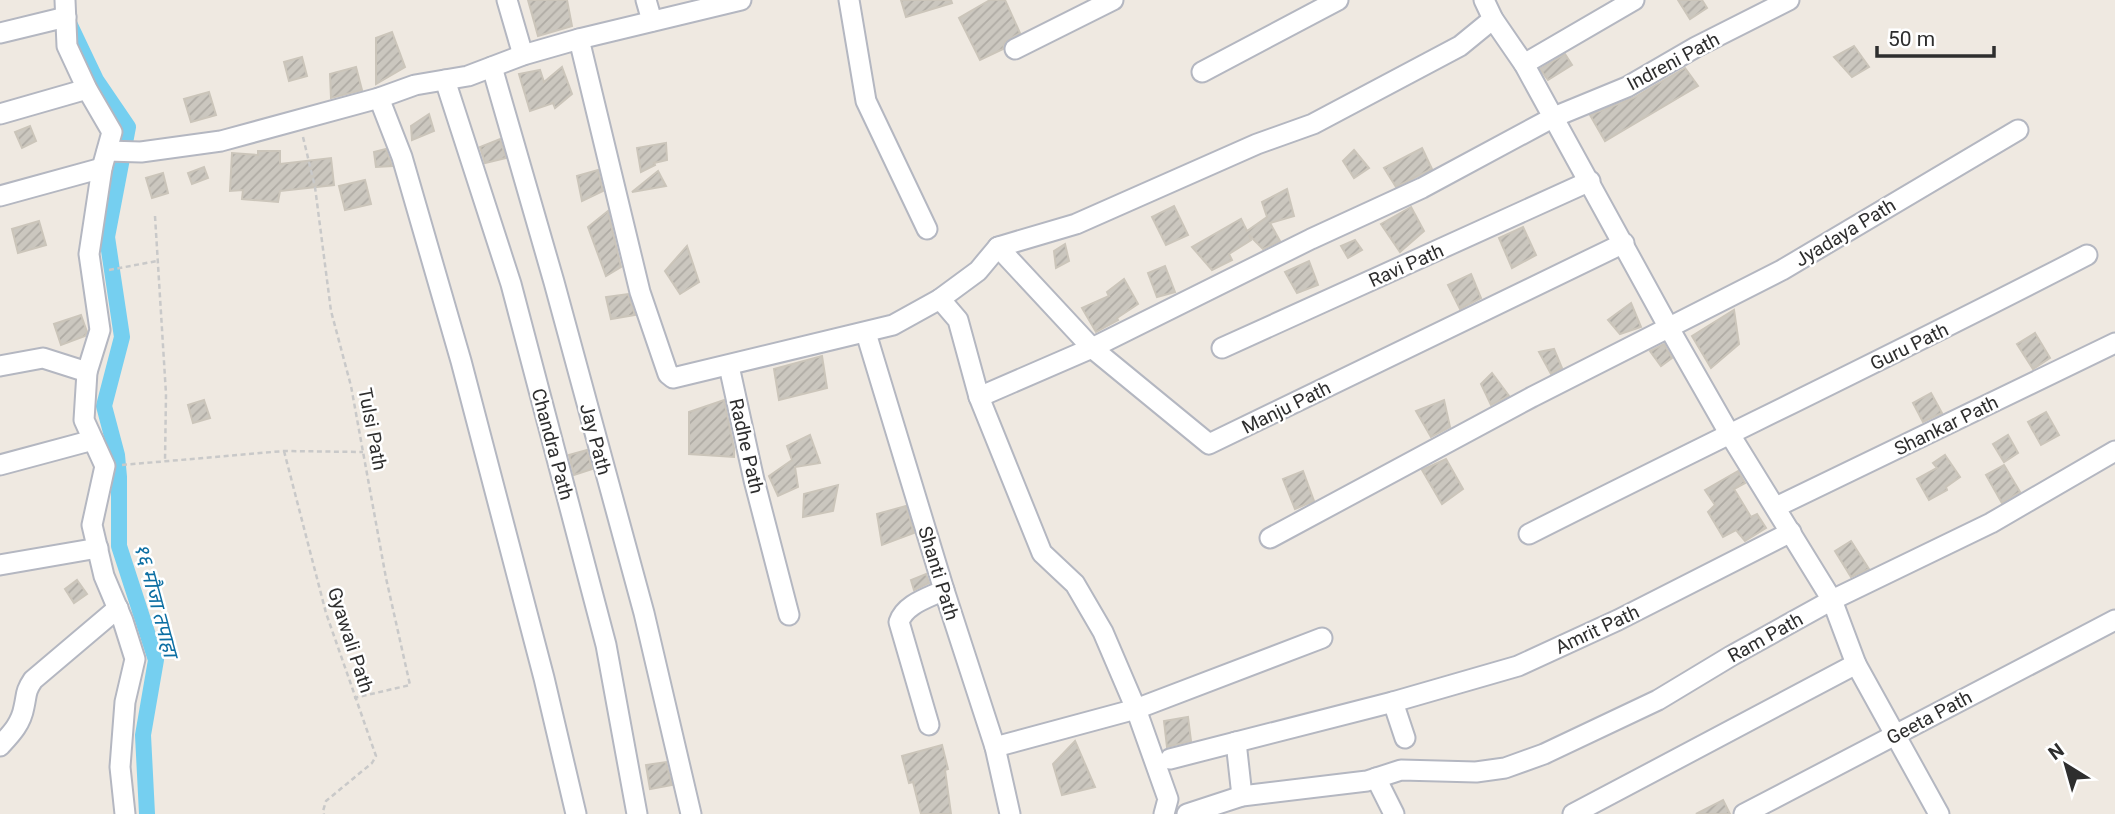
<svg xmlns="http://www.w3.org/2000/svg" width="2115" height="814" viewBox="0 0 2115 814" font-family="Roboto,'Noto Sans Devanagari',sans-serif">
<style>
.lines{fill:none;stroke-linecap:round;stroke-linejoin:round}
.canal{stroke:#75cff0;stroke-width:16}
.building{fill:url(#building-hatch);stroke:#cbc5ba;stroke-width:2}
.minor-casing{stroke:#b4b7c1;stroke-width:23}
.path{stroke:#c9c9c9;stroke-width:2.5;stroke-dasharray:5 3.5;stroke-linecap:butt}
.minor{stroke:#fff;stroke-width:19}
.labels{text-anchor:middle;stroke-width:5;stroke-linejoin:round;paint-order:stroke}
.street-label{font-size:19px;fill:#2e2e2e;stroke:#fff}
.water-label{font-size:21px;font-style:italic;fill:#0d6fa3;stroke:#fff}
</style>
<defs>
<pattern id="building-hatch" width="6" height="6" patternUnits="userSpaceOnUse" patternTransform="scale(1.75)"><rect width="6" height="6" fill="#cbc7bf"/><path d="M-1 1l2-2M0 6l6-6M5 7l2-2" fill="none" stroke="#afaba4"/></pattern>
</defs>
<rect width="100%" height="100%" fill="#efe9e1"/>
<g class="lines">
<polyline class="canal" points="67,19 96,80 128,127 107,237 122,337 104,406 117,455 119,477 119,546 156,660 143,735 147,814"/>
</g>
<g class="building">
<polygon points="528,0 567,0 572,26 538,36"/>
<polygon points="901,0 951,0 952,3 906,17"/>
<polygon points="990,0 1005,0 1020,33 1005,42 1003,49 980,60 959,18"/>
<polygon points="1678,0 1702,0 1707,8 1690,19"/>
<polygon points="392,32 405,67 376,84 376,38"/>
<polygon points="1854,46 1869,67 1852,77 1834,57"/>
<polygon points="1565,54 1572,65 1548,80 1540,69"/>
<polygon points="302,57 307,76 289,81 284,62"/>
<polygon points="356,67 362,90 331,98 330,74"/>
<polygon points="562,67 572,94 555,108 553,103 530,111 519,74 540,70 544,82"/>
<polygon points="1685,68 1698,86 1605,141 1590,115 1633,98"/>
<polygon points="209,92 216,115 191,122 184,99"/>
<polygon points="429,114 434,131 412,140 411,126"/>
<polygon points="30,126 36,141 22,148 15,132"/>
<polygon points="500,139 506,158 485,163 480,147"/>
<polygon points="666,143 667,160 654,163 655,165 641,172 637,148"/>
<polygon points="1422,148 1432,169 1396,187 1384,168"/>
<polygon points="386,149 392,166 376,167 374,152"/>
<polygon points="1354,150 1369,168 1354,178 1343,161"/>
<polygon points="258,151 280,151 280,164 331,158 334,185 280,191 278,202 242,199 243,190 230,191 232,153 258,155"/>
<polygon points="204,167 208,178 192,184 188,173"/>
<polygon points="598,170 603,191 582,201 577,176"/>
<polygon points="658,171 666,186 632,192"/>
<polygon points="163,173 168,193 152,198 146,178"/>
<polygon points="365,180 371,204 345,210 339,186"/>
<polygon points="1287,189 1294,216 1270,223 1280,241 1263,249 1249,235 1251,240 1229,254 1232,260 1212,270 1192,247 1241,219 1247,231 1267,217 1262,202"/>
<polygon points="1174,206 1188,235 1166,245 1152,217"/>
<polygon points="1411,207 1424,231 1400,252 1381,224"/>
<polygon points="608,211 621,267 606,276 588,227"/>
<polygon points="39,221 46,245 18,253 12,229"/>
<polygon points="1523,227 1536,255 1512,268 1499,238"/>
<polygon points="1355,240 1362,250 1348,258 1341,246"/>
<polygon points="1065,244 1069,261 1056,268 1054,251"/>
<polygon points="687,246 699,282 680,294 665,271"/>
<polygon points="1309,261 1318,285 1297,293 1285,272"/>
<polygon points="1165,266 1175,292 1157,297 1148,273"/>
<polygon points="1471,274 1481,298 1460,309 1448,285"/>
<polygon points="1124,279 1138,304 1117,318 1118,320 1096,332 1082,308 1109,296 1107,292"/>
<polygon points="628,294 635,315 611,319 606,297"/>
<polygon points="1631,303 1641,327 1620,334 1608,320"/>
<polygon points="1734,310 1739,344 1711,368 1692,336"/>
<polygon points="81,315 87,332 85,336 61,345 54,324"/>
<polygon points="2035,333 2050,358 2033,369 2017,344"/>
<polygon points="1664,344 1672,358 1661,366 1650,351"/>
<polygon points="1554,349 1562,368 1551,374 1539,352"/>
<polygon points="822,356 827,388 779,400 774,369"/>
<polygon points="1492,373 1509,396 1491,405 1481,384"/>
<polygon points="1931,393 1942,413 1923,422 1913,403"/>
<polygon points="204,400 210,418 193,423 188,405"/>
<polygon points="724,400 734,448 734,457 689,454 689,412"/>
<polygon points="1444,400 1450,427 1431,437 1416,411"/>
<polygon points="2046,412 2059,435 2041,445 2028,422"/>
<polygon points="810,435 820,463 795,467 798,487 778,496 769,476 792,460 787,446"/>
<polygon points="2008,435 2018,453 2004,462 1993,444"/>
<polygon points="587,450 592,469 574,475 569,455"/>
<polygon points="1945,455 1960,477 1946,487 1947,490 1929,500 1917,479 1937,468 1933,463"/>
<polygon points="1446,459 1463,489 1442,504 1422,470"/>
<polygon points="2004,465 2020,492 2002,503 1986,475"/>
<polygon points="1303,471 1314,501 1295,509 1283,479"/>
<polygon points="1738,471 1745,483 1734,489 1751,517 1757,514 1766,528 1745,541 1736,530 1723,537 1708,512 1715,505 1705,490"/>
<polygon points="838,485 833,511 803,517 804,494"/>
<polygon points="906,506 914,533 882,545 877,514"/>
<polygon points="1851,541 1869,569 1851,577 1835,551"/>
<polygon points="926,574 929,583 914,590 911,580"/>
<polygon points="77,580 87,594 74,603 65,589"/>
<polygon points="1188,717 1191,741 1167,747 1164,721"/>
<polygon points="1075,741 1095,787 1062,795 1053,764"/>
<polygon points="942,745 948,769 945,770 951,814 921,814 913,782 909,783 902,756"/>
<polygon points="666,762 672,785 650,789 646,765"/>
<polygon points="1723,800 1730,814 1696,814"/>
</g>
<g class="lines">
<defs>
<g id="minor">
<polyline points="65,0 67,46 87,89 112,132 102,168 89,254 100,330 87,372 84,420 105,466 92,525 104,576 123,621 135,659 125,702 120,767 125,814"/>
<polyline points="507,0 523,55"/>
<polyline points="646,0 652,21"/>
<polyline points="849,0 866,101 927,229"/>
<polyline points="1484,0 1493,19 1524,64 1669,328 1729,433 1832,600 1856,664 1939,814"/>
<polyline points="0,33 66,17"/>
<polyline points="579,39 741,0"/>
<polyline points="1015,49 1113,0"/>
<polyline points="1524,64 1634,0"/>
<polyline points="492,67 554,282 644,613 691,814"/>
<polyline points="1202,72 1338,0"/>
<polyline points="445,80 511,284 606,645 637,814"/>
<polyline points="379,98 402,157 461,361 544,678 576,814"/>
<polyline points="0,114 87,89"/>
<polyline points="107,151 141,152 221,141 379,98 415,85 468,76 523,55 579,39 640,292 668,374 673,378 893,325 940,299 958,320 979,397 1042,553 1075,584 1103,632 1136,709 1168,799 1164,814"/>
<polyline points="0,196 102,168"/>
<polyline points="998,247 1092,348 1209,444 1624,243"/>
<polyline points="940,299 978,271 998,247 1076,224 1257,144 1313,124 1460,46 1493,19"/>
<polyline points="866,333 944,590 995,747 1010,814"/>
<polyline points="1222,348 1590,181"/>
<polyline points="0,366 43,358 87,372"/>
<polyline points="729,366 754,480 789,615"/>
<polyline points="979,397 1092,348 1311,239 1422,188 1554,117 1627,87 1696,47 1789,0"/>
<polyline points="0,465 93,440"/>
<polyline points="1776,507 2115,343"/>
<path d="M1529,534C1715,440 1902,351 2087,255"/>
<polyline points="1270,538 1532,397 1782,270 2018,130"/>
<polyline points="0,565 98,548"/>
<polyline points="1393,702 1518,666 1618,620 1791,532"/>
<path d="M929,725L899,622C905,604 928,598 944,590"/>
<polyline points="1236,742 1242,796"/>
<path d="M0,746C11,734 21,724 24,707C27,694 25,692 33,680L118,608"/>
<polyline points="995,747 1136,709 1322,638"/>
<polyline points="1170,759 1393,702 1405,738"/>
<polyline points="1376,778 1394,814"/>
<polyline points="1187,814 1242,796 1367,781 1401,770 1476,772 1505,768 1544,754 1658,700 1731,656 1832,600 1991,523 2115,451"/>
<polyline points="1573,814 1856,664"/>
<polyline points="1744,814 2115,620"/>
</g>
</defs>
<use href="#minor" class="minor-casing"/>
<g class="path">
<polyline points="303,137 315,187 331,311 351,386 386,578 410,685 354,698"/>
<polyline points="155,216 166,394 165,461"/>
<polyline points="109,270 157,261"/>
<polyline points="284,451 326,613 376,756 372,763 326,801 323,811 324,814"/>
<polyline points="122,465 284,451 363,452"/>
</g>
<use href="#minor" class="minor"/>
</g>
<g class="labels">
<g class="street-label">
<text transform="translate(1673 61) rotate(-28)" y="7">Indreni Path</text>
<text transform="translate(1845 232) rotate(-31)" y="7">Jyadaya Path</text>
<text transform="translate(1406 265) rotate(-24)" y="7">Ravi Path</text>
<text transform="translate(1909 346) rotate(-26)" y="7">Guru Path</text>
<text transform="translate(1286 407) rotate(-26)" y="7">Manju Path</text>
<text transform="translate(1946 425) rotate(-26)" y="7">Shankar Path</text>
<text transform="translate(373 429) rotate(79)" y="7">Tulsi Path</text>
<text transform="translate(596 439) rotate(75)" y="7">Jay Path</text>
<text transform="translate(553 444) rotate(75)" y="7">Chandra Path</text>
<text transform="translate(747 446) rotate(77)" y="7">Radhe Path</text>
<text transform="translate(939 573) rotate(73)" y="7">Shanti Path</text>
<text transform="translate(1597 629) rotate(-25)" y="7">Amrit Path</text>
<text transform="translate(1765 637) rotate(-29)" y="7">Ram Path</text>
<text transform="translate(351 640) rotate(72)" y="7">Gyawali Path</text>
<text transform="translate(1929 717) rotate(-28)" y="7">Geeta Path</text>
</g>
<g class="water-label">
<text transform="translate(156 600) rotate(75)" y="7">१६ मौजा तपाहा</text>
</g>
</g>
<g transform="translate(2066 765) rotate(323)" stroke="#ffffff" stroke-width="5" paint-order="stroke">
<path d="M0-5L12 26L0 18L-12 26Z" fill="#2e2e2e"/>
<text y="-10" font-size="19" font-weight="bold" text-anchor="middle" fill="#2e2e2e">N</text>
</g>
<path d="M1877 46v10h117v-10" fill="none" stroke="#2e2e2e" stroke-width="3.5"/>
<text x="1888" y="46" font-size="21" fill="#2e2e2e" stroke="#ffffff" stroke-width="5" paint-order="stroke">50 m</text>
</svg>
